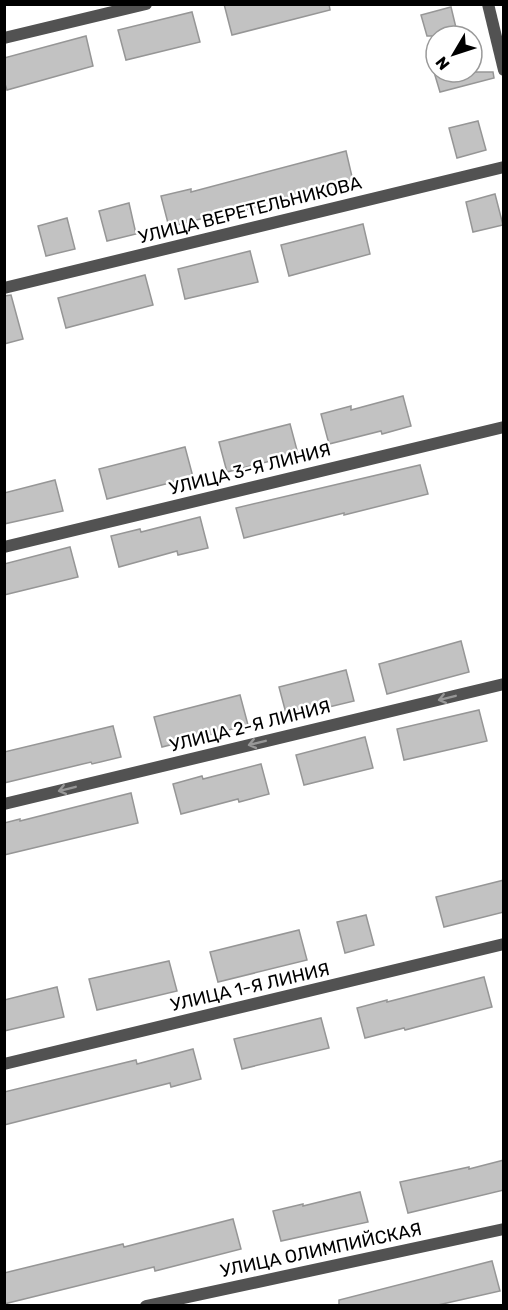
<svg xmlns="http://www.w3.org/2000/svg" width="508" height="1310" viewBox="0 0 508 1310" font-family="Rubik,sans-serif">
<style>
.building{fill:#c2c2c2;stroke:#969696;stroke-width:1.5}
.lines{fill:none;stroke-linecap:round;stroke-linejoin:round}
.minor{stroke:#525252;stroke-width:12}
.oneway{stroke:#979797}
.labels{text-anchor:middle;stroke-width:5;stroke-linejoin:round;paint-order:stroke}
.street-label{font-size:18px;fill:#000;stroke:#fff}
</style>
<rect width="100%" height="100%" fill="#fff"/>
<g class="building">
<polygon points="224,4 329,4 330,10 232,35"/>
<polygon points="451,7 458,36 427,36 421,15"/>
<polygon points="192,12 200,42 126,60 118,30"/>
<polygon points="86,36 93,66 7,90 4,81 4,58"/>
<polygon points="434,72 493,72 494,78 440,92"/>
<polygon points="478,121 486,150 457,158 449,128"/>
<polygon points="346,151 353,181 212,219 212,216 169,227 161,196 191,189 191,192"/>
<polygon points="495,194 503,225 473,232 466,202"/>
<polygon points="129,203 136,234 107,241 99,211"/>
<polygon points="67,218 75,249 46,256 38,226"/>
<polygon points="363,224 370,254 289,276 281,245"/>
<polygon points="250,251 258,282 185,299 178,269"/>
<polygon points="145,275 153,305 66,328 58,298"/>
<polygon points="11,295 23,339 4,344 4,296"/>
<polygon points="403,396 411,426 382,434 381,431 329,444 321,414 351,406 351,410"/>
<polygon points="290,424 298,454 227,472 219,442"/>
<polygon points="185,447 193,477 107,499 99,469"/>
<polygon points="420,465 428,494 344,515 344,513 244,538 236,508"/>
<polygon points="55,480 63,511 4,524 4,493"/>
<polygon points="200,517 208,548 178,555 177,551 119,567 111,536 140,529 141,532"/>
<polygon points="70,547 78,577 4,595 4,564"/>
<polygon points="461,641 469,672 387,694 379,664"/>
<polygon points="346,670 354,701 287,717 279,687"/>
<polygon points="240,695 248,725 162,747 154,717"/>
<polygon points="479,710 487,741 404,760 397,729"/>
<polygon points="113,726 121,757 92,764 91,762 4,783 4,752"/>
<polygon points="365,737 373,768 304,785 296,755"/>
<polygon points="261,764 269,794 239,802 238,799 181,814 173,784 202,776 203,779"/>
<polygon points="131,793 138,823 4,855 4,823 20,819 20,821"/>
<polygon points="504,880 504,912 444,927 436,897"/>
<polygon points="366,915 374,945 345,953 337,922"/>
<polygon points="299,930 307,960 218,982 210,952"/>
<polygon points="169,961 177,991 97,1010 89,979"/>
<polygon points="484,977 492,1007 405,1030 404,1028 365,1038 357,1008 387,1000 387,1002"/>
<polygon points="57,987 64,1017 4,1031 4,1000"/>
<polygon points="321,1018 329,1048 242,1069 234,1039"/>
<polygon points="193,1049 201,1079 171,1087 170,1083 4,1125 4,1092 136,1060 137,1064"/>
<polygon points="504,1160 504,1190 408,1213 400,1182 469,1167 469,1169"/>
<polygon points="360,1192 368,1222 281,1241 273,1211 303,1204 303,1206"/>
<polygon points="233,1219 241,1249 155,1271 154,1267 4,1304 4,1273 123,1244 124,1247"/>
<polygon points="492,1261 500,1291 438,1305 339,1305 339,1300"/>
</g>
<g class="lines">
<g class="minor">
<polyline points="488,4 504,70"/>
<polyline points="4,38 146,4"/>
<polyline points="4,288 504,167"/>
<polyline points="4,547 504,427"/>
<polyline points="4,804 504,684"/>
<polyline points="4,1064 504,944"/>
<polyline points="146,1306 504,1229"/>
</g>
</g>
<defs><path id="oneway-shaft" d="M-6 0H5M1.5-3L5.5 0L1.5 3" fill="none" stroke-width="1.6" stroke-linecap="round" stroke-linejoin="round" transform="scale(1.5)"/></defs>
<g class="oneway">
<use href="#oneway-shaft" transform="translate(447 698) rotate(166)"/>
<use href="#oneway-shaft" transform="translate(257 743) rotate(166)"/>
<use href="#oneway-shaft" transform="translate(67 789) rotate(166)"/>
</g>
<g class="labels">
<g class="street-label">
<text transform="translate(250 210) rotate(-14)" y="6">УЛИЦА ВЕРЕТЕЛЬНИКОВА</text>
<text transform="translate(250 469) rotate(-14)" y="6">УЛИЦА 3-Я ЛИНИЯ</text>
<text transform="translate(250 726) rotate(-14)" y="6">УЛИЦА 2-Я ЛИНИЯ</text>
<text transform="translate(250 987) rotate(-13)" y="6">УЛИЦА 1-Я ЛИНИЯ</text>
<text transform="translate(321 1250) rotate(-12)" y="6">УЛИЦА ОЛИМПИЙСКАЯ</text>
</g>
</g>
<rect width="508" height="1310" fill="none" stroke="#000000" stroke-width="12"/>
<g transform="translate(454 54) rotate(231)"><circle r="28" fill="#ffffff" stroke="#999999" stroke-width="1.5"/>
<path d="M0-4.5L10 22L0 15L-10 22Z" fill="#000000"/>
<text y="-9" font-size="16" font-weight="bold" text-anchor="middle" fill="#000000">N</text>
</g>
</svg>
